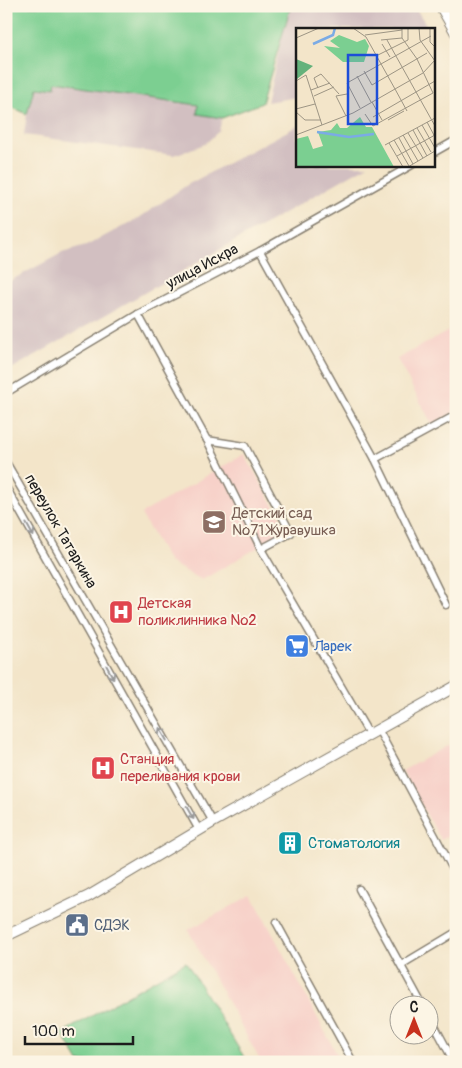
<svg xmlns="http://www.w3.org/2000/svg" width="462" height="1068" viewBox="0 0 462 1068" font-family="Pangolin,sans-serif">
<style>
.built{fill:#f7d1c9}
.industrial{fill:#d2bfc1}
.green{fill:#7bcf91;stroke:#4c7656}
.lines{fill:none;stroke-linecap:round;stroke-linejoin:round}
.street-casing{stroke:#888072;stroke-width:9}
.secondary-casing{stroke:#888072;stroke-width:11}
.primary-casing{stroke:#888072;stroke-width:12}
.street{stroke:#fff;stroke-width:6}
.secondary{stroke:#fff;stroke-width:9}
.primary{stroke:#fff;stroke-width:10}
.oneway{stroke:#999}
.labels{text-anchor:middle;stroke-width:4;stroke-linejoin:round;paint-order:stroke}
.street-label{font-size:15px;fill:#1c1c1c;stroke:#fcf5e5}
.education-label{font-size:15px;fill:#785e54;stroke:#fcf5e5;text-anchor:start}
.health-label{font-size:15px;fill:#be3a42;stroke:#fcf5e5;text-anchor:start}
.shop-label{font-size:15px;fill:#366cbe;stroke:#fcf5e5;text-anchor:start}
.culture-label{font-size:15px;fill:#0d838f;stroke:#fcf5e5;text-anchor:start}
.service-label{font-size:15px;fill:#4e5e75;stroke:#fcf5e5;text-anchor:start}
.inset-river{fill:none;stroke:#7babe5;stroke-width:2.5}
.inset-road{fill:none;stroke:#9d9584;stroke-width:1}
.view{fill:#1d4ed8;fill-opacity:0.15;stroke:#1d4ed8;stroke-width:2.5}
.inset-edge{fill:none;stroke:#1c1c1c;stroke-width:2.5}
</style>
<rect width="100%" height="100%" fill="#fcf5e5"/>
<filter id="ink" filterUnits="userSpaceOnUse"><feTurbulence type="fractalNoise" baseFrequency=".02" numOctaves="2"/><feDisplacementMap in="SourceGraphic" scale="10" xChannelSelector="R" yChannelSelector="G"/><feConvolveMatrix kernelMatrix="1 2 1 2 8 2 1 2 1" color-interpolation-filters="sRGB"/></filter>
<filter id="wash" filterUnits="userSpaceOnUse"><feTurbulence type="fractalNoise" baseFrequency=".0096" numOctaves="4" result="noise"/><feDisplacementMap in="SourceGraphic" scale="20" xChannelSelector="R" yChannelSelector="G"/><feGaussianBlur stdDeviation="1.12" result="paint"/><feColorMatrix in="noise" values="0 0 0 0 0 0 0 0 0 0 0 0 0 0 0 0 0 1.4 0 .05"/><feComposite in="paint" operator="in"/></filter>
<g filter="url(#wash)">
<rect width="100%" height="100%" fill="#f3e5c9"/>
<g class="built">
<polygon points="456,327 456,412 432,424 397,359"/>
<polygon points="244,454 288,530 202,580 169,562 141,514"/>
<polygon points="456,741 456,832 441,840 402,771"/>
<polygon points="252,895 341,1062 261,1062 188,930"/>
</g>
<g class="industrial">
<polygon points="289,6 414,6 429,29 297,29 297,97 267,102"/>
<polygon points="51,84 198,105 197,114 222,118 219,131 205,144 174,155 24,135 27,114 34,88"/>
<polygon points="297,126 297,165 368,165 6,372 6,283 62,253 86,246 139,218 187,185"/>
</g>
<g class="green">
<polygon points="6,6 291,6 262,103 222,118 197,114 198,105 51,84 50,90 34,88 27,114 6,105"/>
<polygon points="186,962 247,1062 79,1062 62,1033"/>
</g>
</g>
<g filter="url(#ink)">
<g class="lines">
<defs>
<g id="street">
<polyline points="448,21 456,17"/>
<polyline points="433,153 456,140"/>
<polyline points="260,251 375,459 456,415"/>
<polyline points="138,314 207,440 245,446 291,533 261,549 369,734"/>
<polyline points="6,393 138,314 260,251 412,165"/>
<polyline points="207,440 261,549"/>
<polyline points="375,459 446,605"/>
<polyline points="6,462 213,822"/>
<polyline points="6,487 199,830"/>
<polyline points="378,729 456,875"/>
<polyline points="359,889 423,1006"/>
<polyline points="276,922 353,1062"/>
<polyline points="401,965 456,932"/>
<polyline points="430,1017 454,1062"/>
</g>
<polyline id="secondary" points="440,6 456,34"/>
<polyline id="primary" points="6,936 89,896 213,822 456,686"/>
</defs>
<use href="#street" class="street-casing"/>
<use href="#secondary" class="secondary-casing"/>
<use href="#primary" class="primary-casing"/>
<use href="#street" class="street"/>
<use href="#secondary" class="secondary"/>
<use href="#primary" class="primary"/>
</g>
<defs><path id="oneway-shaft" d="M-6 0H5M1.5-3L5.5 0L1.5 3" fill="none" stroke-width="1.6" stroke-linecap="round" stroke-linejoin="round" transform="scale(1.25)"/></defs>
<g class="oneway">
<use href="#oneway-shaft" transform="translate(30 530) rotate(61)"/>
<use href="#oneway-shaft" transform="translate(110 672) rotate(61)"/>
<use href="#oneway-shaft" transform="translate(163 734) rotate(-120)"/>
<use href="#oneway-shaft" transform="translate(190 813) rotate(60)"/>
</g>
</g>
<defs>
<symbol id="school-square" viewBox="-11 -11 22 22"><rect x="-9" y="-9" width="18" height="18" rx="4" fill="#8d6e63" stroke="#fcf5e5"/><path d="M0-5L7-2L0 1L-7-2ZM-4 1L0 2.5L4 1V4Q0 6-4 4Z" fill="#fff"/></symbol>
<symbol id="hospital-square" viewBox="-11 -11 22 22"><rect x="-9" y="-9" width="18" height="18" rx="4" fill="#e0444e" stroke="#fcf5e5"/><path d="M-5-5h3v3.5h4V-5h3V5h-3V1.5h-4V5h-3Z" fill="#fff"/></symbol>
<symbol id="supermarket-square" viewBox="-11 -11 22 22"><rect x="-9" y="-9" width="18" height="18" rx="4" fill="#3f7fe0" stroke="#fcf5e5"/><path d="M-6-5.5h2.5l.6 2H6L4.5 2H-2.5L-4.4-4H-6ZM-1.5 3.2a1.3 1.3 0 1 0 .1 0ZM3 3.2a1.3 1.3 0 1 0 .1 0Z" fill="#fff"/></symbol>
<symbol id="building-square" viewBox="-11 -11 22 22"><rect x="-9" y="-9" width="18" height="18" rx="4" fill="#0f9aa8" stroke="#fcf5e5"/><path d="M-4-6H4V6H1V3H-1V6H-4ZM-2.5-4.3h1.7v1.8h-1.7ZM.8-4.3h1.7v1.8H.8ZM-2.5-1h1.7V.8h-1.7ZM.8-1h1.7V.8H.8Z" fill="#fff"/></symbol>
<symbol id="civic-square" viewBox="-11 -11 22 22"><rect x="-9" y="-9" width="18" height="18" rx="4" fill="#5c6f8a" stroke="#fcf5e5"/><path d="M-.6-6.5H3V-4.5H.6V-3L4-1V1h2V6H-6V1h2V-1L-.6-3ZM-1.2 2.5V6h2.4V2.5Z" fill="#fff"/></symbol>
</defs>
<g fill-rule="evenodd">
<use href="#school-square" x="200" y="508" width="28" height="28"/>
<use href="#hospital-square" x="107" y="598" width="28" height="28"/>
<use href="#supermarket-square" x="283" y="632" width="28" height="28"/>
<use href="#hospital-square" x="89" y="754" width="28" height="28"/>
<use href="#building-square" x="276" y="829" width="28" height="28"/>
<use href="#civic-square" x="63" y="911" width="28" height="28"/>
</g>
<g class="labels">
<g class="street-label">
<text transform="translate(202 266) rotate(-28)" y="5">улица Искра</text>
<text transform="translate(61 531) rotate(60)" y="5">переулок Татаркина</text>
</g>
<g class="education-label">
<text x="232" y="518">Детский сад<tspan x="232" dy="17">№71 Журавушка</tspan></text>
</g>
<g class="health-label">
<text x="138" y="608">Детская<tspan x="138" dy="17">поликлинника №2</tspan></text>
<text x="120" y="764">Станция<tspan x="120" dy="17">переливания крови</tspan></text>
</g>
<g class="shop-label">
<text x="314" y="651">Ларек</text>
</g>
<g class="culture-label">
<text x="308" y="848">Стоматология</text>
</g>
<g class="service-label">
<text x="94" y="930">СДЭК</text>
</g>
</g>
<g transform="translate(296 28)">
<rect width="139" height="139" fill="#f3e5c9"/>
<path d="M43,7L61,14L69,11L73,18L68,34H47L28,18L44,20L34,13ZM64,89L70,99H76L98,139H0V111L12,108L17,121L27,118L22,104L35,102L41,95L44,100H51Z" fill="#7bcf91"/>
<path d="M0,31L17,38L1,51L0,50Z" fill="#64b27b"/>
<path class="inset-river" d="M17,16L37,7L39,0M21,104L53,109L78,106"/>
<path class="inset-road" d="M57,0L70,9L99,61M123,0L124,12L139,33M134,0V14L139,19M69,7L106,2M0,10L23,0M85,12L106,10M91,12L139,98M86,16L94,29M80,28L112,12V0M68,43L76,57L131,25M61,48L75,74M0,53L10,47L26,97M51,55L135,8M51,55L64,80M22,60L18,50L25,46L43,66M99,61L111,83M15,62L34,55M18,68L38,59M76,74L86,92M0,81L19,76M0,84L9,92H25M69,86L77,98L137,65L121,31L106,10V0M50,88L40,68L51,66M77,89L139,53M92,92L108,83M131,94L139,109M126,97L139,120M121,100L135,124M117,102L131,128M112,105L127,130M0,107L57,85L127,45L139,32M107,107L122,133M103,110L117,136M98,112L113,138M93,115L107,139M89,117L139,90M101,128L139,107M112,139L139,123"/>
<path class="view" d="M52,27H81V96H52Z"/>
<rect width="139" height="139" class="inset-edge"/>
</g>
<rect width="462" height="1068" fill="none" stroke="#fcf5e5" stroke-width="25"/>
<g transform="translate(414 1020)"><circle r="24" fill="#fcf5e5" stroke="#a29e95"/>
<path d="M0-4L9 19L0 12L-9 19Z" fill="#c8321e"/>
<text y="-8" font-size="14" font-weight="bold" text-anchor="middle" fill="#1c1c1c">С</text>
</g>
<path d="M25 1036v8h108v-8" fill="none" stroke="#1c1c1c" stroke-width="2.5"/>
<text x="32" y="1036" font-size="15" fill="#1c1c1c" stroke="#fcf5e5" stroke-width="4" paint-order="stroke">100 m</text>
</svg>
